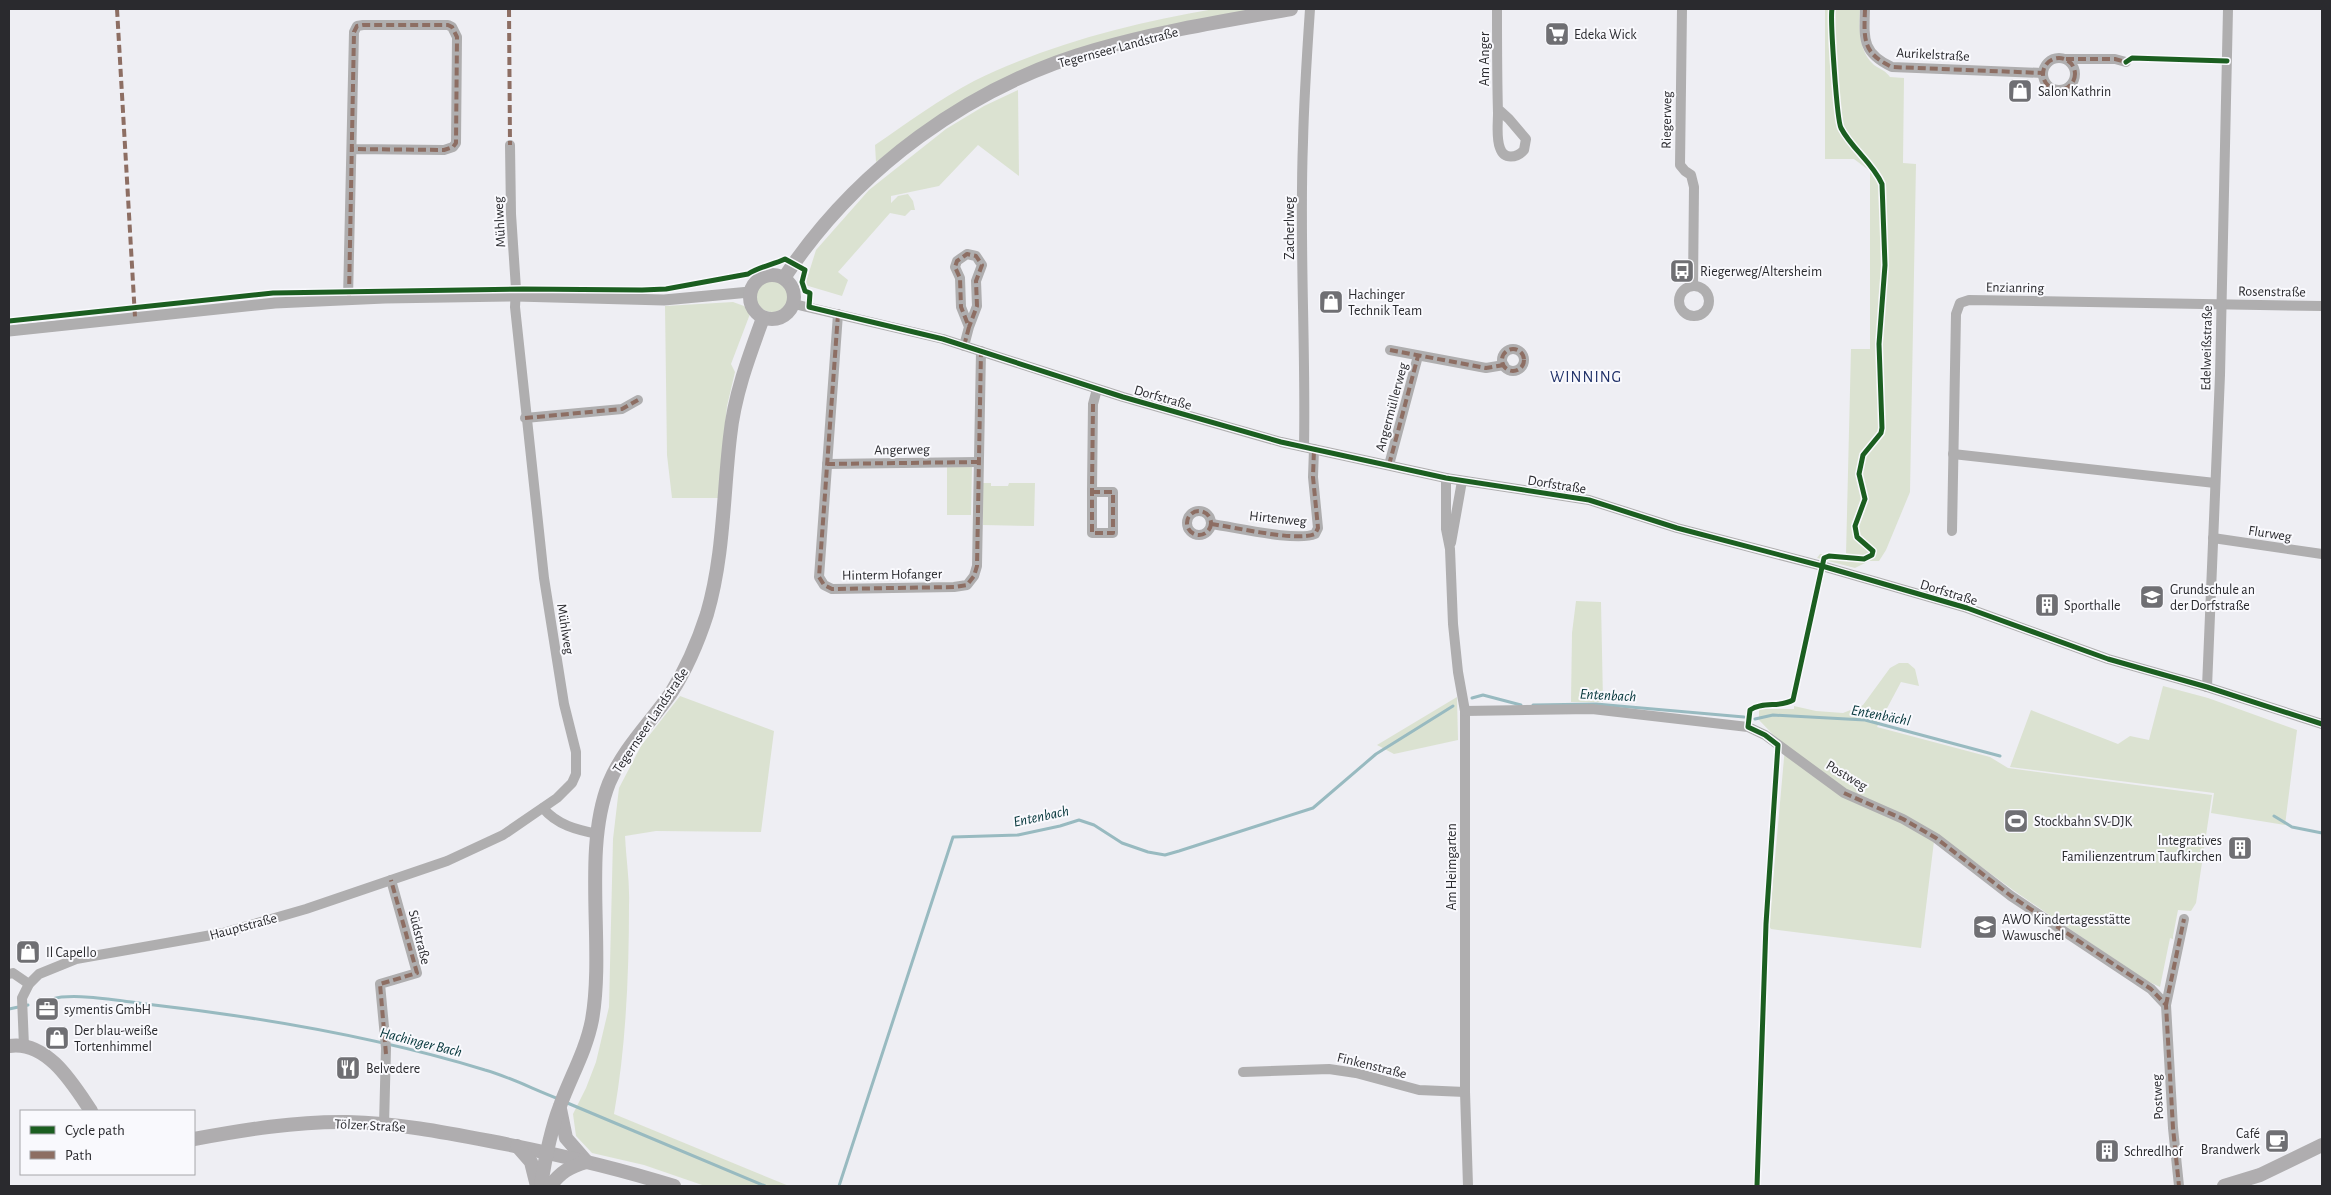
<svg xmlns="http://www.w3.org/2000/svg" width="2331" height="1195" viewBox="0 0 2331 1195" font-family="'Alegreya Sans',sans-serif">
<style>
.green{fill:#dbe2d1}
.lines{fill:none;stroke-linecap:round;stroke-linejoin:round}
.stream{stroke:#98bac0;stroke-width:3}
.minor{stroke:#afaeaf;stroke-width:10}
.tertiary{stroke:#afaeaf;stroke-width:11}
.secondary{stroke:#afadaf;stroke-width:14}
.quiet{stroke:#8d6e63;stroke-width:4;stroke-dasharray:8 4;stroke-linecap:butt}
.cycleway-casing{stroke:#f9f9fd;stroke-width:8}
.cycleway{stroke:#1b5e20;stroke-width:5}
.labels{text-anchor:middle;stroke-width:4;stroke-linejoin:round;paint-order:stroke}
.poi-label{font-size:14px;fill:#2a2a2e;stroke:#f9f9fd;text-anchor:start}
.street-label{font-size:14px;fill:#2a2a2e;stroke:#f9f9fd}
.water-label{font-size:15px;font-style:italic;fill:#003338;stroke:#f9f9fd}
.quarter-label{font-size:16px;letter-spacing:1px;fill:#1f3068;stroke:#f9f9fd}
</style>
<rect width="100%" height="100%" fill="#eeeef3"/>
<g class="green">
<path d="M1214,9H1265L1117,38L919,129L876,162L875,145C907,123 940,99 974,81C1049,44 1133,23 1214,9Z"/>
<path d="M1825,9H1860C1859,29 1858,50 1874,65C1880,69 1886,71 1890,77L1904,78L1903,163L1916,164L1910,492L1886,550L1879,561H1869L1855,568L1817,558L1820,554L1846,555L1851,349H1870V171L1854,159H1825Z"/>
<polygon points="1018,90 1019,176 978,145 939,186 891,196 891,203 898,196 908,194 913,201 915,210 911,210 905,216 890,213 838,272 848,280 842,296 805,285 816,250 869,190 946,129 984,106"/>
<circle cx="772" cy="296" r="16"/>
<polygon points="733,302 744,306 750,314 731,364 735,372 727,406 719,498 672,498 667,455 665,306"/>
<polygon points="947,466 972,467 971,515 947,515"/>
<polygon points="983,483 991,483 991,486 1008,486 1009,483 1035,483 1034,526 983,525"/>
<polygon points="1576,601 1601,602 1603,702 1571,702 1572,633"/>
<polygon points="1899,663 1908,663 1915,669 1919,686 1901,682 1877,727 1990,757 2008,768 2212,795 2196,903 2191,911 2178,910 2173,936 2173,939 2170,938 2160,987 2143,979 2013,890 1935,833 1921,948 1771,929 1769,926 1785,747 1759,720 1759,709 1794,709 1794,706 1816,711 1843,713 1863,705 1890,668"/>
<polygon points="2163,686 2208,698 2297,730 2285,825 2211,813 2214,793 2010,767 2031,710 2118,744 2130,736 2149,740"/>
<path d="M680,696L774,731L761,832L656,831L625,836C626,859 630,882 629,905C629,974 626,1046 614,1114L789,1186H705L644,1165L592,1153L576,1136L573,1114L586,1088L596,1062L609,1007L613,839L619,788L641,746Z"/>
<polygon points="1457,697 1458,740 1394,754 1377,745"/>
</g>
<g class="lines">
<g class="stream">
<polyline points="1472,698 1483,695 1521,705"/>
<polyline points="1533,705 1596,704 1744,717"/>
<polyline points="1755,719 1773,715 1865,720 2000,756"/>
<polyline points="2274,816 2292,827 2322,833"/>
<path d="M52,999C75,992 127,1002 154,1005C266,1018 377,1037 485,1070C510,1077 535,1090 559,1099"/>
<polyline points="9,1009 28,1005"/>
<polyline points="565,1102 765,1186"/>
<polyline points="839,1186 953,837 1018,835 1060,826 1079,820 1094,825 1122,843 1148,852 1165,855 1179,851 1313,808 1376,754 1453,706"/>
</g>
<g class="minor">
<path d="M1497,9C1497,44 1497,79 1498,113C1498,124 1496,138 1500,148C1504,160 1517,158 1524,150L1526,139L1509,119L1498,109"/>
<polyline points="1682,9 1680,165 1685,171 1691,175 1694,187 1693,285"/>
<path d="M1865,9C1864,39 1862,53 1892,67L2043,73"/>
<circle cx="2059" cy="74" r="16"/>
<polyline points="2066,59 2115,59 2126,62"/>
<circle cx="1694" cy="301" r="15"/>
<polyline points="348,299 354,32 357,26 363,25 448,25 452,27 457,37 456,143 453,147 444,150 353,149"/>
<polyline points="794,304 943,339 1123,397 1281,442 1446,478 1589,500 1677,528 1822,566 1967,608 2108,659 2207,687 2322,724"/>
<polyline points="838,314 819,577 824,585 832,589 954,587 967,585 974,576 977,566 981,351"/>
<polyline points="964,346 969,327 961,307 960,278 955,267 957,261 967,254 976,256 982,265 976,281 977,306 969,327"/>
<circle cx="1513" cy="360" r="11"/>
<polyline points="1390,350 1486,368 1504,365"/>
<polyline points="525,418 622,409 638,400"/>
<path d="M1304,447C1306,345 1299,244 1303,142C1304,98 1307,53 1310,9"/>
<polyline points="1953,454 2215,483"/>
<polyline points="827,464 978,462"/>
<polyline points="1389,465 1418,356"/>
<polyline points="1446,478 1446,529 1450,549 1453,624 1458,672 1465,711 1465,1092 1468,1186"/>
<path d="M1092,492H1113V533H1092C1092,519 1092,505 1092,492V490L1093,404L1097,389"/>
<circle cx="1199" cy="523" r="12"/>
<path d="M1211,524C1235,527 1296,542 1315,534L1318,528L1313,477L1314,449"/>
<polyline points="1952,531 1956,314 1960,303 1969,300 2322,306"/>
<polyline points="2213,538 2322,554"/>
<polyline points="1451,543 1462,481"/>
<polyline points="2207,687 2220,375 2228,9"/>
<polyline points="1465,711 1592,709 1748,727 1765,735 1844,793 1903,819 1936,838 2011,896 2151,989 2166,1005 2173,1128 2179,1186"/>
<path d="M543,808C557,825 577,830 598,834"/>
<polyline points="9,974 13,973 29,984"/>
<polyline points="2166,1005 2184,919"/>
<polyline points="24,1046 22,998 29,984 39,974 76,959 223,933 306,909 447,861 503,835 557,798 572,783 576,774 576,752 564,704 544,578 515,307 516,289 511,214 510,145"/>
<polyline points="1243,1072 1329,1069 1356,1073 1419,1090 1465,1092"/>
<polyline points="384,1125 386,1048 380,984 417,973 391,880"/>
</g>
<polyline class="tertiary" points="9,331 275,303 385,298 516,296 664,300 750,292"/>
<g class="secondary">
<circle cx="772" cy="297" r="22"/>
<path d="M784,278C856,169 969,86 1095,50C1159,31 1226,21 1291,9"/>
<path d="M9,1046C47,1040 73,1084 91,1111"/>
<polyline points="560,1109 566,1138 586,1161"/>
<path d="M194,1139C244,1130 296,1121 348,1122C396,1123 443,1132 490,1141C552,1153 614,1167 674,1186"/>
<polyline points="517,1146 531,1162 537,1186"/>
<path d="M541,1186C545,1159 550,1132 560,1106C570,1078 586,1051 592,1020C605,947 582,851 609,783C623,749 650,723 671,693C687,668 698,642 707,614C724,556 723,496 730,437C734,396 749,356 763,318"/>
<path d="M550,1186C561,1172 569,1167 586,1162"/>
<polyline points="2224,1186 2260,1175 2322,1145"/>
</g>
<g class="quiet">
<polyline points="117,9 135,317"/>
<polyline points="509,9 510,145"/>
<path d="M1865,9C1864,39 1862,53 1892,67L2043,73"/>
<circle cx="2059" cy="74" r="16"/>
<polyline points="2066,59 2115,59 2126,62 2130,59"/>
<polyline points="349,296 354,32 357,26 363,25 448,25 452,27 457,37 456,143 453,147 444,150 353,149"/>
<polyline points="838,314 819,577 824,585 832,589 954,587 967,585 974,576 977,566 981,351"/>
<polyline points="964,346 969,327 961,307 960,278 955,267 957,261 967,254 976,256 982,265 976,281 977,306 969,327"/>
<circle cx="1513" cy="360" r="11"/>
<polyline points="1390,350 1486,368 1504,365"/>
<polyline points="525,418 622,409 638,400"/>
<polyline points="827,464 978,462"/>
<polyline points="1389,465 1418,356"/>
<path d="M1092,492H1113V533H1092C1092,519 1092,505 1092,492V490L1093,404"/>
<circle cx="1199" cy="523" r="12"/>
<path d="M1211,524C1235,527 1296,542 1315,534L1318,528L1313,477L1314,449"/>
<polyline points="1844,793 1903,819 1936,838 2011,896 2151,989 2166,1005 2173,1128 2179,1186"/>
<polyline points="2166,1005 2184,919"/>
<polyline points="386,1054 380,984 417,973 391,880"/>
</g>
<defs>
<g id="cycleway">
<polyline points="2126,62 2132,58 2227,61"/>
<path d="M9,321L273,293L523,289L642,290L666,289L748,274C760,266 773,265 785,259L805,270L802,282L805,291L810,293L809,307L943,339L1123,397L1281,442L1446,478L1589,500L1677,528L1822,566L1967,608L2108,659L2207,687L2322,724"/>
<path d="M1757,1186L1766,924L1778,745L1765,735L1748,727L1750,710C1763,701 1780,708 1793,700L1824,558L1829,556L1864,559L1872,555L1873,551L1857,537L1855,526L1865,499L1859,474L1863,455L1881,433L1882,428L1879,344L1885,265L1882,184C1872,162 1852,149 1841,128C1837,121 1830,19 1832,9"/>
</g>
</defs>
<use href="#cycleway" class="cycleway-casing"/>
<use href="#cycleway" class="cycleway"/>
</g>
<defs>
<symbol id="supermarket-square" viewBox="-11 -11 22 22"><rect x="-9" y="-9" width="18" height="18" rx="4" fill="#6f6f73" stroke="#f9f9fd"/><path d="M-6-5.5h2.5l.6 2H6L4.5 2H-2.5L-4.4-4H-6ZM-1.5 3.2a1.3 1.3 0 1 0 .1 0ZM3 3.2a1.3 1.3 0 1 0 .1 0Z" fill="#fff"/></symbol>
<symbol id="shop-square" viewBox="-11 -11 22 22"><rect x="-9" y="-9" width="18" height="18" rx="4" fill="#6f6f73" stroke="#f9f9fd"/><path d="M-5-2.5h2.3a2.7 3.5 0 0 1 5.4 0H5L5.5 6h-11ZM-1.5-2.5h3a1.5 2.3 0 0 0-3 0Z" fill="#fff"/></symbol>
<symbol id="bus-square" viewBox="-11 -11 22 22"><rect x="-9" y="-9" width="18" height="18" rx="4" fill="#6f6f73" stroke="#f9f9fd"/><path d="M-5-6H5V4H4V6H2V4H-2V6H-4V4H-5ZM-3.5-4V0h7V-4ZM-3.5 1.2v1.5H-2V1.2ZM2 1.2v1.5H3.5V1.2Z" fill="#fff"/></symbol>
<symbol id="school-square" viewBox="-11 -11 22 22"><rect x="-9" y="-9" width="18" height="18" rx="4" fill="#6f6f73" stroke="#f9f9fd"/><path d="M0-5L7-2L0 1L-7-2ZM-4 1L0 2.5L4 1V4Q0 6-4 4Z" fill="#fff"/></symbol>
<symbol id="building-square" viewBox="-11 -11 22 22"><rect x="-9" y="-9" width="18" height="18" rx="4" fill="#6f6f73" stroke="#f9f9fd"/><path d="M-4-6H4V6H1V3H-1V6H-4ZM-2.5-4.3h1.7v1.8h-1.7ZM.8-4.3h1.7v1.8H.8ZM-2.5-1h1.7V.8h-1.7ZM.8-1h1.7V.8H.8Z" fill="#fff"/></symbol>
<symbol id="stadium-square" viewBox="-11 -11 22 22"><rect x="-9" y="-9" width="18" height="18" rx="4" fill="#6f6f73" stroke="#f9f9fd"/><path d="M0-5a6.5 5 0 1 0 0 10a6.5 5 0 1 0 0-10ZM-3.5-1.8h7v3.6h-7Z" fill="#fff"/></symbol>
<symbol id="office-square" viewBox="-11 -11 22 22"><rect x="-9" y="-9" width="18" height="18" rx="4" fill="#6f6f73" stroke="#f9f9fd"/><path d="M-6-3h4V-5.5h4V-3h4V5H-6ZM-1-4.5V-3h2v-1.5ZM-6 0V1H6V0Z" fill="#fff"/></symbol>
<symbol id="restaurant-square" viewBox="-11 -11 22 22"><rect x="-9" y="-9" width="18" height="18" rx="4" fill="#6f6f73" stroke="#f9f9fd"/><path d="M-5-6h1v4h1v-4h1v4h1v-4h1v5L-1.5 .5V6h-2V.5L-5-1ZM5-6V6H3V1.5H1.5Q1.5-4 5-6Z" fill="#fff"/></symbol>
<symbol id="cafe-square" viewBox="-11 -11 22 22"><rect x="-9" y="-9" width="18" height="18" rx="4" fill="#6f6f73" stroke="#f9f9fd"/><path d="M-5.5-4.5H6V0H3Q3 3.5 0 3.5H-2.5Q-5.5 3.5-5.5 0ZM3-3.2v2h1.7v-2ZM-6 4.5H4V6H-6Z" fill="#fff"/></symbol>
</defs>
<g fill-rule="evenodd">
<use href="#supermarket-square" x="1543" y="20" width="28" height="28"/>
<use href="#shop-square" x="2006" y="77" width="28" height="28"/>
<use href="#bus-square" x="1668" y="257" width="28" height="28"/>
<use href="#shop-square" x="1317" y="288" width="28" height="28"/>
<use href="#school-square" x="2138" y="583" width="28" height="28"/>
<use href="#building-square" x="2033" y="591" width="28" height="28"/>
<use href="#stadium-square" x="2002" y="807" width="28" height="28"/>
<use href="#building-square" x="2226" y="834" width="28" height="28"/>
<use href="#school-square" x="1971" y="913" width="28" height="28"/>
<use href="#shop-square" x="14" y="938" width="28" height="28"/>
<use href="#office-square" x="33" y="995" width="28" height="28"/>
<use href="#shop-square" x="43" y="1024" width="28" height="28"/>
<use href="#restaurant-square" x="334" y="1054" width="28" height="28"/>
<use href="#cafe-square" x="2263" y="1127" width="28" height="28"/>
<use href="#building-square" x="2093" y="1137" width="28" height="28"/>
</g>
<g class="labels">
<g class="poi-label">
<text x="1574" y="39">Edeka Wick</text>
<text x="2038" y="96">Salon Kathrin</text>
<text x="1700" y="276">Riegerweg/Altersheim</text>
<text x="1348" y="299">Hachinger<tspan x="1348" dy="16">Technik Team</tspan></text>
<text x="2170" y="594">Grundschule an<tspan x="2170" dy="16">der Dorfstraße</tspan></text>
<text x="2064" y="610">Sporthalle</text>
<text x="2034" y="826">Stockbahn SV-DJK</text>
<text x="2222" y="845" text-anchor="end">Integratives<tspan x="2222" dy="16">Familienzentrum Taufkirchen</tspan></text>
<text x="2002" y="924">AWO Kindertagesstätte<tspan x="2002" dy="16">Wawuschel</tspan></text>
<text x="46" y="957">Il Capello</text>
<text x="64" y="1014">symentis GmbH</text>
<text x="74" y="1035">Der blau-weiße<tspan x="74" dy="16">Tortenhimmel</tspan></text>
<text x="366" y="1073">Belvedere</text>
<text x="2260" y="1138" text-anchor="end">Café<tspan x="2260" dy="16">Brandwerk</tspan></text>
<text x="2124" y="1156">Schredlhof</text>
</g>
<g class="street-label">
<text transform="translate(1118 47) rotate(-15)" y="5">Tegernseer Landstraße</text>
<text transform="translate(1933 54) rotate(3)" y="5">Aurikelstraße</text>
<text transform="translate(1484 59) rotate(-90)" y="5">Am Anger</text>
<text transform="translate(1666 120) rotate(-89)" y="5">Riegerweg</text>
<text transform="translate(499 222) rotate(-93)" y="5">Mühlweg</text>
<text transform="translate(1289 228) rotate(-90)" y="5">Zacherlweg</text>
<text transform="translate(2015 287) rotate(1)" y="5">Enzianring</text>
<text transform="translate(2272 291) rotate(1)" y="5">Rosenstraße</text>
<text transform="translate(2206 348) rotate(-89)" y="5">Edelweißstraße</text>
<text transform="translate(1163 397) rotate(16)" y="5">Dorfstraße</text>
<text transform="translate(1391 407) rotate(-75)" y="5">Angermüllerweg</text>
<text transform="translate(902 449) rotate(-1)" y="5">Angerweg</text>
<text transform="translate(1557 484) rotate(9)" y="5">Dorfstraße</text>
<text transform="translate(1278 518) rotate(6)" y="5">Hirtenweg</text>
<text transform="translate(2270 533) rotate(9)" y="5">Flurweg</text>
<text transform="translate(892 574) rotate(-1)" y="5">Hinterm Hofanger</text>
<text transform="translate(1949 592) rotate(17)" y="5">Dorfstraße</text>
<text transform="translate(566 629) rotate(81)" y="5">Mühlweg</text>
<text transform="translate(650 720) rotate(-56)" y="5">Tegernseer Landstraße</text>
<text transform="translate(1847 775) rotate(31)" y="5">Postweg</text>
<text transform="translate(1451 867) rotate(-90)" y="5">Am Heimgarten</text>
<text transform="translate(243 926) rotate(-15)" y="5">Hauptstraße</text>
<text transform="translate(420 937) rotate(76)" y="5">Südstraße</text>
<text transform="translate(1372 1065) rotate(14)" y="5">Finkenstraße</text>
<text transform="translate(2157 1097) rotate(-93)" y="5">Postweg</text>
<text transform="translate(370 1125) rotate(3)" y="5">Tölzer Straße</text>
</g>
<g class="water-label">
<text transform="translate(1608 695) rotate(3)" y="5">Entenbach</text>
<text transform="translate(1881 715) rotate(11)" y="5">Entenbächl</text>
<text transform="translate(1041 816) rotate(-12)" y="5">Entenbach</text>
<text transform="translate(421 1042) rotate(14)" y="5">Hachinger Bach</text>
</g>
<g class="quarter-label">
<text x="1586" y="382">WINNING</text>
</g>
</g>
<rect width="2331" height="1195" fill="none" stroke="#2a2a2e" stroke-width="20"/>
<rect x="20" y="1110" width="175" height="65" fill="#f9f9fd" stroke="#a6a6aa"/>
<rect x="30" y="1126" width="25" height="8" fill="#1b5e20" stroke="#a6a6aa"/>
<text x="65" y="1135" font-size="15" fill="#2a2a2e">Cycle path</text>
<rect x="30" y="1151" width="25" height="8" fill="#8d6e63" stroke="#a6a6aa"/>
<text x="65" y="1160" font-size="15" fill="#2a2a2e">Path</text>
</svg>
